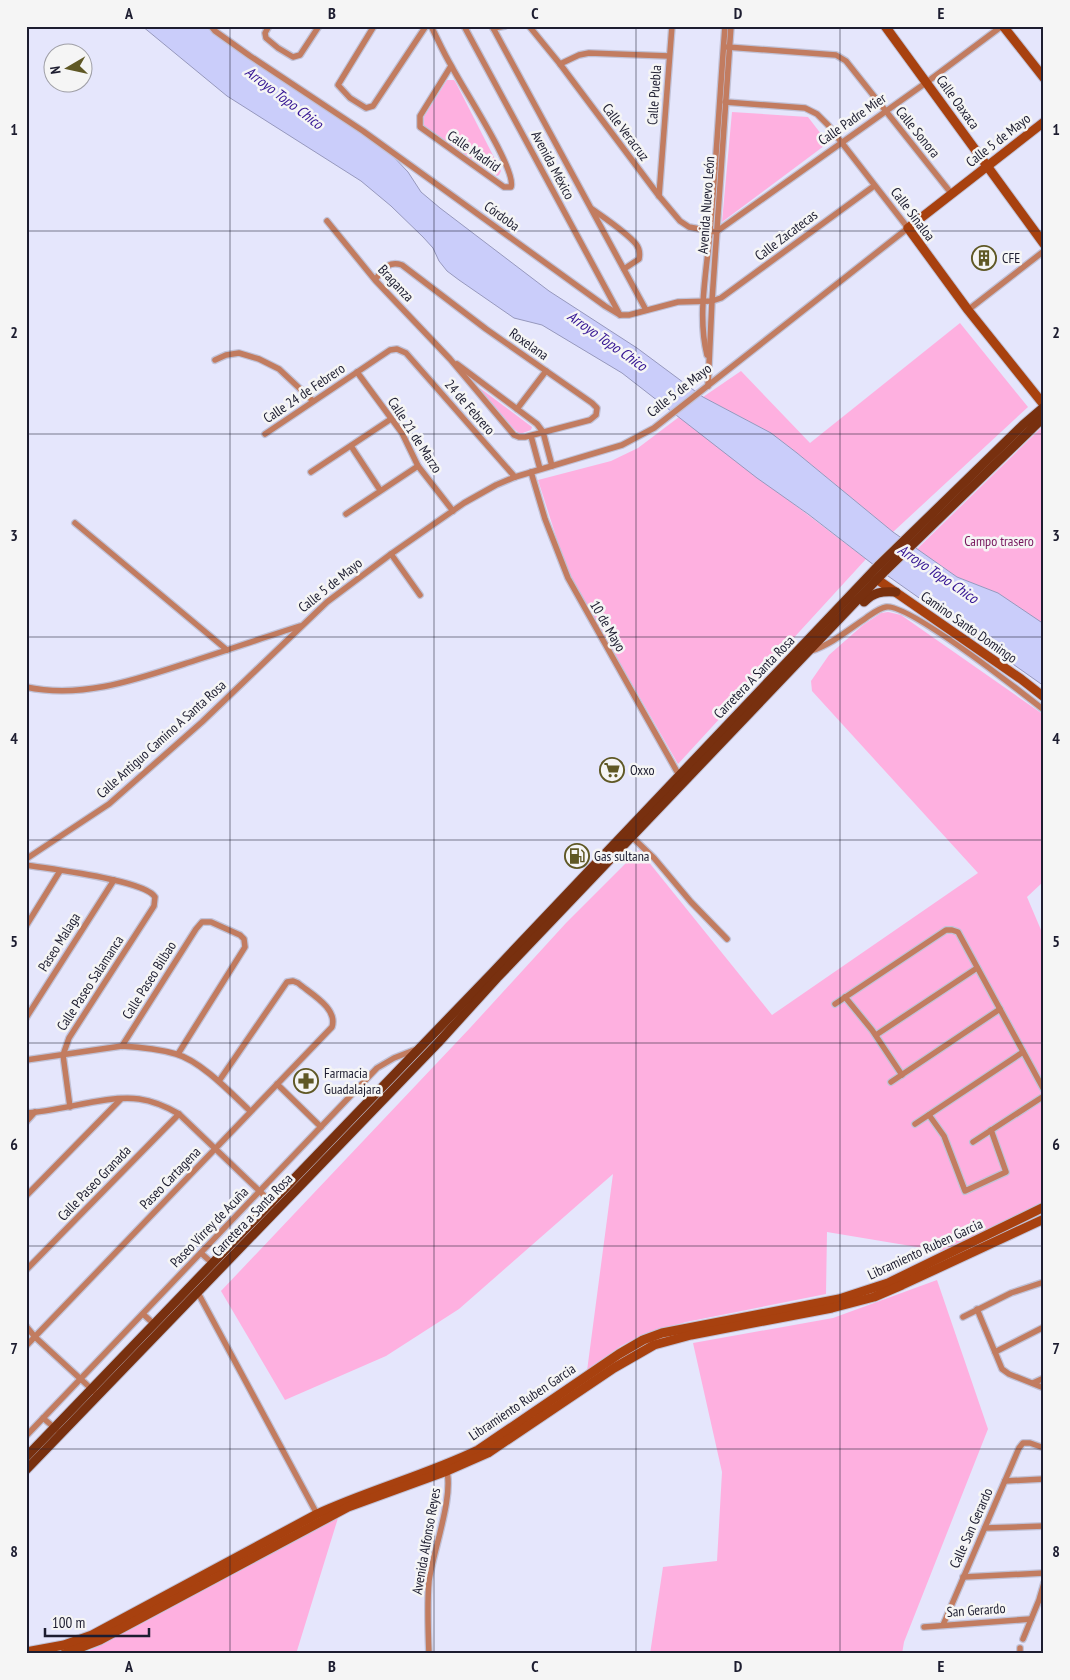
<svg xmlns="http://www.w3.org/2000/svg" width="1070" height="1680" viewBox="0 0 1070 1680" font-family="'PT Sans Narrow',sans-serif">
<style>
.green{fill:#feb0e0}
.water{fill:#cacdfa;stroke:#9698bd}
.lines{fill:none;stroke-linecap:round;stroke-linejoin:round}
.street-casing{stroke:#c1c2d7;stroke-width:8}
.secondary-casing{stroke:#c1c2d7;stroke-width:11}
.primary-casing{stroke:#c1c2d7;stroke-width:11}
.street{stroke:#c27c60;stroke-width:5.5}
.secondary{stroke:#a8410f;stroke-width:9}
.primary{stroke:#78300f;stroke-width:9}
.grid{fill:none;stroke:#1d1d30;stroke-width:1;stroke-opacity:0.55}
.labels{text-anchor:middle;stroke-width:5;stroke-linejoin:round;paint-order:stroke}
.street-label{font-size:14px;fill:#1d1d30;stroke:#f5f5f5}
.poi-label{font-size:14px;fill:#1d1d30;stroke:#f5f5f5;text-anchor:start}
.park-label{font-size:14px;fill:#77175d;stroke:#f5f5f5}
.water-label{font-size:15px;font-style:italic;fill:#331393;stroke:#f5f5f5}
.neatline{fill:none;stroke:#1d1d30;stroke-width:2}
.grid-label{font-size:16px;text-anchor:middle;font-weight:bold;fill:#1d1d30}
</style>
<rect width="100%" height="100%" fill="#e5e6fc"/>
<g class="green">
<polygon points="447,80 454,80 456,83 501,171 499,175 497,176 423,126 422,120"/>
<polygon points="732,112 808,117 828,143 722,222"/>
<polygon points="960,323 1028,407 893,532 797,453 771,433 703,397 741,371 810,443"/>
<polygon points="477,386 532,427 531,430 520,434 514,429"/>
<polygon points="679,417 866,559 678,764 567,571 538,480 611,461 638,448"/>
<polygon points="1044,425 1044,625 998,593 957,577 917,549"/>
<polygon points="888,612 901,615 1044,715 1044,881 1027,897 1044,937 1044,1203 941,1251 827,1232 826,1294 686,1322 643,1335 621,1346 587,1371 613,1174 459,1309 386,1356 285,1400 221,1291 470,1028 566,923 639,850 772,1015 978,873 812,691 811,681 829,655 863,625 881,613"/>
<polygon points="937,1280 988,1429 904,1642 902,1654 650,1654 663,1567 717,1561 722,1472 693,1343 833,1318"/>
<polygon points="338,1518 296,1654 78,1654 87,1652"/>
</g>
<polygon class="water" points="142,26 208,26 363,131 390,153 408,172 421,192 440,208 549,291 637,348 703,397 771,433 797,453 893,532 957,577 998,593 1041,622 1044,625 1044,686 888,576 808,514 757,478 622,373 542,325 514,318 459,280 447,271 439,261 433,248 423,237 391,206 361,181 227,96"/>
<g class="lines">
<defs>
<g id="street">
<polyline points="211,26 215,31 250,56 363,131 605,306 620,315 629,315 678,302 712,301 721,298 874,186"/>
<polyline points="269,26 265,33 266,38 278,48 293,57 300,55 319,26"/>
<polyline points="374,26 338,85 350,98 366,108 373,106 426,26"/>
<path d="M431,26C438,40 444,54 452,67C462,87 517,170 511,187H504L420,127V116L451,66"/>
<polyline points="464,26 620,315"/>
<polyline points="492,26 646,310"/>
<polyline points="529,26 560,64 659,196 680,221 689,227 716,232 927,82 1002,26"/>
<polyline points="493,28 505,26"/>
<polyline points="727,47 836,55 846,61 951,193"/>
<polyline points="560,64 579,55 589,53 669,56"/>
<polyline points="659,196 672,26"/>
<path d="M592,209C606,219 626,232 636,244C640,249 640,254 639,259L624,269"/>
<path d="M327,221L375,280L450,359L514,435L519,437H525L590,420L596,415L597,408L592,403L486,329L402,265C388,260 383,270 375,280"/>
<polyline points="968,310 1044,251"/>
<path d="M707,355C697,315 707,271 710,231C716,163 720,94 725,26"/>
<polyline points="215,360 226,355 239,353 259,359 279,369 313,401"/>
<polyline points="457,364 537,424 543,432 552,466"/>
<polyline points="357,372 402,433 418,466 453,511"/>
<polyline points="708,386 712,301 731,26"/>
<polyline points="517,409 546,371"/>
<polyline points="265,434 390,350 397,349 406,353 515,477"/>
<polyline points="531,436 540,469"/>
<polyline points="351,446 380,490"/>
<polyline points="311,472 391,419"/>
<polyline points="531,472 545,519 568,578 680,777"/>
<polyline points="346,514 418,466"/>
<polyline points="75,523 227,650"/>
<polyline points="391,554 420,595"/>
<path d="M811,651C832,644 848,630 866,618C872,614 879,608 886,607C908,603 1021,692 1044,710"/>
<path d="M26,687C81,699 135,680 187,663C225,651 262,638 300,626"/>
<polyline points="632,837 654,858 691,902 727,939"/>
<polyline points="26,859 109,804 202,722 327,602 391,554 464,503 496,485 515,477 622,445 654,428 908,228 828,125 817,114 805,108 725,102"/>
<path d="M26,865C49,869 145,880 155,897L154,906L69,1038L63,1055L70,1107"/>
<polyline points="26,926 60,871"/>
<polyline points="845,997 872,1030 902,1075"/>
<polyline points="835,1004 946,930 952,930 958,932 1044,1090"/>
<polyline points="26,1018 114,880"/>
<polyline points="876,1035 977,968"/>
<polyline points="122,1046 196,929 202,922 211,922 240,935 244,939 245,947 178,1054"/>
<path d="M26,1060L122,1046C140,1047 159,1049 176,1054C201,1061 232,1094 250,1111"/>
<polyline points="891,1082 1000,1009"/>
<polyline points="277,1084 321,1127"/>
<path d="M26,1113C62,1111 105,1095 139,1099C154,1101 167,1107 179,1114L273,1204"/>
<polyline points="929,1115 944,1136 965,1191 1006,1172 991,1130"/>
<polyline points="26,1122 35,1112"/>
<polyline points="915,1124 1023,1052"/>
<polyline points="973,1142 1044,1096"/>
<polyline points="26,1196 121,1099"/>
<polyline points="201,1253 212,1263"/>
<polyline points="26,1270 179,1114"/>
<polyline points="197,1291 317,1514"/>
<polyline points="977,1309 1002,1369 1009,1374 1044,1388"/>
<polyline points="143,1314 154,1324"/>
<polyline points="963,1317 1011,1293 1044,1282"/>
<polyline points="26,1326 35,1337 98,1395"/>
<path d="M26,1346L332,1027C338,1008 311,994 298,983L293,981L287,982L219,1081"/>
<polyline points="995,1352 1044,1327"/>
<polyline points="1033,1383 1044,1378"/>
<polyline points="43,1418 57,1430"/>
<polyline points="26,1436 377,1068 394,1058 417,1049"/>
<polyline points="1005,1481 1044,1479"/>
<polyline points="985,1528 1044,1526"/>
<polyline points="963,1577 1044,1573"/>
<polyline points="943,1625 1019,1448 1023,1443 1030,1443 1044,1448"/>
<polyline points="924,1627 1031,1619"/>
<polyline points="1023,1639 1039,1600 1044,1583"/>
<path d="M429,1654C428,1630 427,1605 429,1581C433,1551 455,1494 446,1468"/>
<polyline points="1020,1654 1020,1648"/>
</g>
<g id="secondary">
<polyline points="885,26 1044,244"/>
<polyline points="1003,26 1044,78"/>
<polyline points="1044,122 908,228 968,310 1044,405"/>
<polyline points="878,580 1021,679 1044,697"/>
<path d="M26,1652L64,1645L92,1635L317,1514C369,1490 426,1475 478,1450L619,1354L643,1340L662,1333L839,1299L888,1283L1044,1207"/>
<polyline points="64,1654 100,1640 348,1507 447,1471 488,1453 614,1368 654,1345 691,1335 832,1308 874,1297 902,1285 1044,1219"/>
</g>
<g id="primary">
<path d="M864,602C874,592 882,591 896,592"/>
<polyline points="26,1457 492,973 878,566 1023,425 1044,407"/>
<polyline points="26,1470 438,1043 497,978 885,571 1044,417"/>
</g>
</defs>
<use href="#street" class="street-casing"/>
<use href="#secondary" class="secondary-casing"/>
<use href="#primary" class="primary-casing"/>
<use href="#street" class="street"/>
<use href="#secondary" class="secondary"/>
<use href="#primary" class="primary"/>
</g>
<path class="grid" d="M230,26V1654M434,26V1654M636,26V1654M840,26V1654M26,231H1044M26,434H1044M26,637H1044M26,840H1044M26,1043H1044M26,1246H1044M26,1449H1044"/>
<defs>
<symbol id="building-ring" viewBox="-11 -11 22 22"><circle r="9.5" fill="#f5f5f5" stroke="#5f5825" stroke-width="1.5"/><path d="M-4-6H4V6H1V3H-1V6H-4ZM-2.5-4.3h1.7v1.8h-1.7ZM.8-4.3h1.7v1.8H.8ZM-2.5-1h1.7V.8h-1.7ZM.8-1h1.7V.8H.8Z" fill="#5f5825"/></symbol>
<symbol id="supermarket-ring" viewBox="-11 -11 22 22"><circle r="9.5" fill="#f5f5f5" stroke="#5f5825" stroke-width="1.5"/><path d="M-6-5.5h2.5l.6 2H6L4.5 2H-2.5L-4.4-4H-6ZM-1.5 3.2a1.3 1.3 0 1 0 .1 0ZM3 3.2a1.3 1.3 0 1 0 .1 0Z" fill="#5f5825"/></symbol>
<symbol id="fuel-ring" viewBox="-11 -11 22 22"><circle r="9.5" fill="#f5f5f5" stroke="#5f5825" stroke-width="1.5"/><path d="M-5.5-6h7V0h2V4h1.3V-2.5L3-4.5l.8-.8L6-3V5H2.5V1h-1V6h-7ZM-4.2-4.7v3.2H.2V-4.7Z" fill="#5f5825"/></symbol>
<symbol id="pharmacy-ring" viewBox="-11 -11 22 22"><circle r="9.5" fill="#f5f5f5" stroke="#5f5825" stroke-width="1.5"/><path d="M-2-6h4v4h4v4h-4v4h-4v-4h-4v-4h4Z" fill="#5f5825"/></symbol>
</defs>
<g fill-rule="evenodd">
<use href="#building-ring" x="970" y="244" width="28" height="28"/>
<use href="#supermarket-ring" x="598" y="756" width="28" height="28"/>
<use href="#fuel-ring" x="563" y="842" width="28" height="28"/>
<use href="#pharmacy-ring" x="292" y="1067" width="28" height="28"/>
</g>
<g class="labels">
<g class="street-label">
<text transform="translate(654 95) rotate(-86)" y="5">Calle Puebla</text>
<text transform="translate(958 102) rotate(54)" y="5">Calle Oaxaca</text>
<text transform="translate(852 119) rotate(-35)" y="5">Calle Padre Mier</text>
<text transform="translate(626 132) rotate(53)" y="5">Calle Veracruz</text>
<text transform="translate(918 132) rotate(51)" y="5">Calle Sonora</text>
<text transform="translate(998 140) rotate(-38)" y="5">Calle 5 de Mayo</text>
<text transform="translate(474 151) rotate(35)" y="5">Calle Madrid</text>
<text transform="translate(553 165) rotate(62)" y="5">Avenida México</text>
<text transform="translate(706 205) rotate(-86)" y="5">Avenida Nuevo León</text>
<text transform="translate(913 214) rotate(53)" y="5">Calle Sinaloa</text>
<text transform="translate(502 216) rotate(36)" y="5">Córdoba</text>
<text transform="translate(786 235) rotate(-37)" y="5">Calle Zacatecas</text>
<text transform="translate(396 283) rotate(47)" y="5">Braganza</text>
<text transform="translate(529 344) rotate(35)" y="5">Roxelana</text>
<text transform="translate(679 390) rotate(-38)" y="5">Calle 5 de Mayo</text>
<text transform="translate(304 393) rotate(-34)" y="5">Calle 24 de Febrero</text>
<text transform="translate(470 407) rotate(49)" y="5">24 de Febrero</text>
<text transform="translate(415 435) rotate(57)" y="5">Calle 21 de Marzo</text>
<text transform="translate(330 585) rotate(-39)" y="5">Calle 5 de Mayo</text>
<text transform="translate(608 626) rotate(60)" y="5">10 de Mayo</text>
<text transform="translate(969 627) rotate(35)" y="5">Camino Santo Domingo</text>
<text transform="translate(754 677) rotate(-46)" y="5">Carretera A Santa Rosa</text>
<text transform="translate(161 739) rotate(-42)" y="5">Calle Antiguo Camino A Santa Rosa</text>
<text transform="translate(59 942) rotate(-58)" y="5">Paseo Malaga</text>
<text transform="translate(149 980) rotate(-58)" y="5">Calle Paseo Bilbao</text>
<text transform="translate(90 983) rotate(-57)" y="5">Calle Paseo Salamanca</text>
<text transform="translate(170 1178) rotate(-46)" y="5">Paseo Cartagena</text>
<text transform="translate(94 1183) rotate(-46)" y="5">Calle Paseo Granada</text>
<text transform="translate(252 1215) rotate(-46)" y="5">Carretera a Santa Rosa</text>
<text transform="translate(209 1227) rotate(-46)" y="5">Paseo Virrey de Acuña</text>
<text transform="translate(925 1249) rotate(-25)" y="5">Libramiento Ruben Garcia</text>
<text transform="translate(522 1402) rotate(-34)" y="5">Libramiento Ruben Garcia</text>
<text transform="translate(971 1528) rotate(-66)" y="5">Calle San Gerardo</text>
<text transform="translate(426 1541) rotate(-80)" y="5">Avenida Alfonso Reyes</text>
<text transform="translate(976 1610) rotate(-4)" y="5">San Gerardo</text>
</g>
<g class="poi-label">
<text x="1002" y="263">CFE</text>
<text x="630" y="775">Oxxo</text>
<text x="594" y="861">Gas sultana</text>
<text x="324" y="1078">Farmacia<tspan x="324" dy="16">Guadalajara</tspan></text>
</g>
<g class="park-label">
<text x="999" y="546">Campo trasero</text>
</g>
<g class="water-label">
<text transform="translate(284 98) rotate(37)" y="5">Arroyo Topo Chico</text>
<text transform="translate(607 341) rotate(35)" y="5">Arroyo Topo Chico</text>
<text transform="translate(938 574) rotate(34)" y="5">Arroyo Topo Chico</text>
</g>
</g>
<rect width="1070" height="1680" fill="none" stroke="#f5f5f5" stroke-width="55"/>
<g transform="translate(68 68) rotate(261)"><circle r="24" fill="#f5f5f5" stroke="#9f9fa6"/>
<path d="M0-4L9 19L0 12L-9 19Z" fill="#5f5825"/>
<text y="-8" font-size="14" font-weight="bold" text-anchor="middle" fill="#1d1d30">N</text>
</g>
<path d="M45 1628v8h104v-8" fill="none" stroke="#1d1d30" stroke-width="2.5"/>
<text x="52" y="1628" font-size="15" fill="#1d1d30" stroke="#f5f5f5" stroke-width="4" paint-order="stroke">100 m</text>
<rect x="28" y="28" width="1014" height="1624" class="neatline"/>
<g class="grid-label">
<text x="129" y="19">A</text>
<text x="332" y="19">B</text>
<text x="535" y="19">C</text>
<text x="738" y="19">D</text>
<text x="941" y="19">E</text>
<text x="14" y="135">1</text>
<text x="1056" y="135">1</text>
<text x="14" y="338">2</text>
<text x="1056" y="338">2</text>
<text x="14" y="541">3</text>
<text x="1056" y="541">3</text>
<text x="14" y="744">4</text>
<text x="1056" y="744">4</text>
<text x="14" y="947">5</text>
<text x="1056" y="947">5</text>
<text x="14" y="1150">6</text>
<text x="1056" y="1150">6</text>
<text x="14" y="1354">7</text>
<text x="1056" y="1354">7</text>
<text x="14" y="1557">8</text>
<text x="1056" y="1557">8</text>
<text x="129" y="1672">A</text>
<text x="332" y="1672">B</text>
<text x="535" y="1672">C</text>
<text x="738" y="1672">D</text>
<text x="941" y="1672">E</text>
</g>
</svg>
